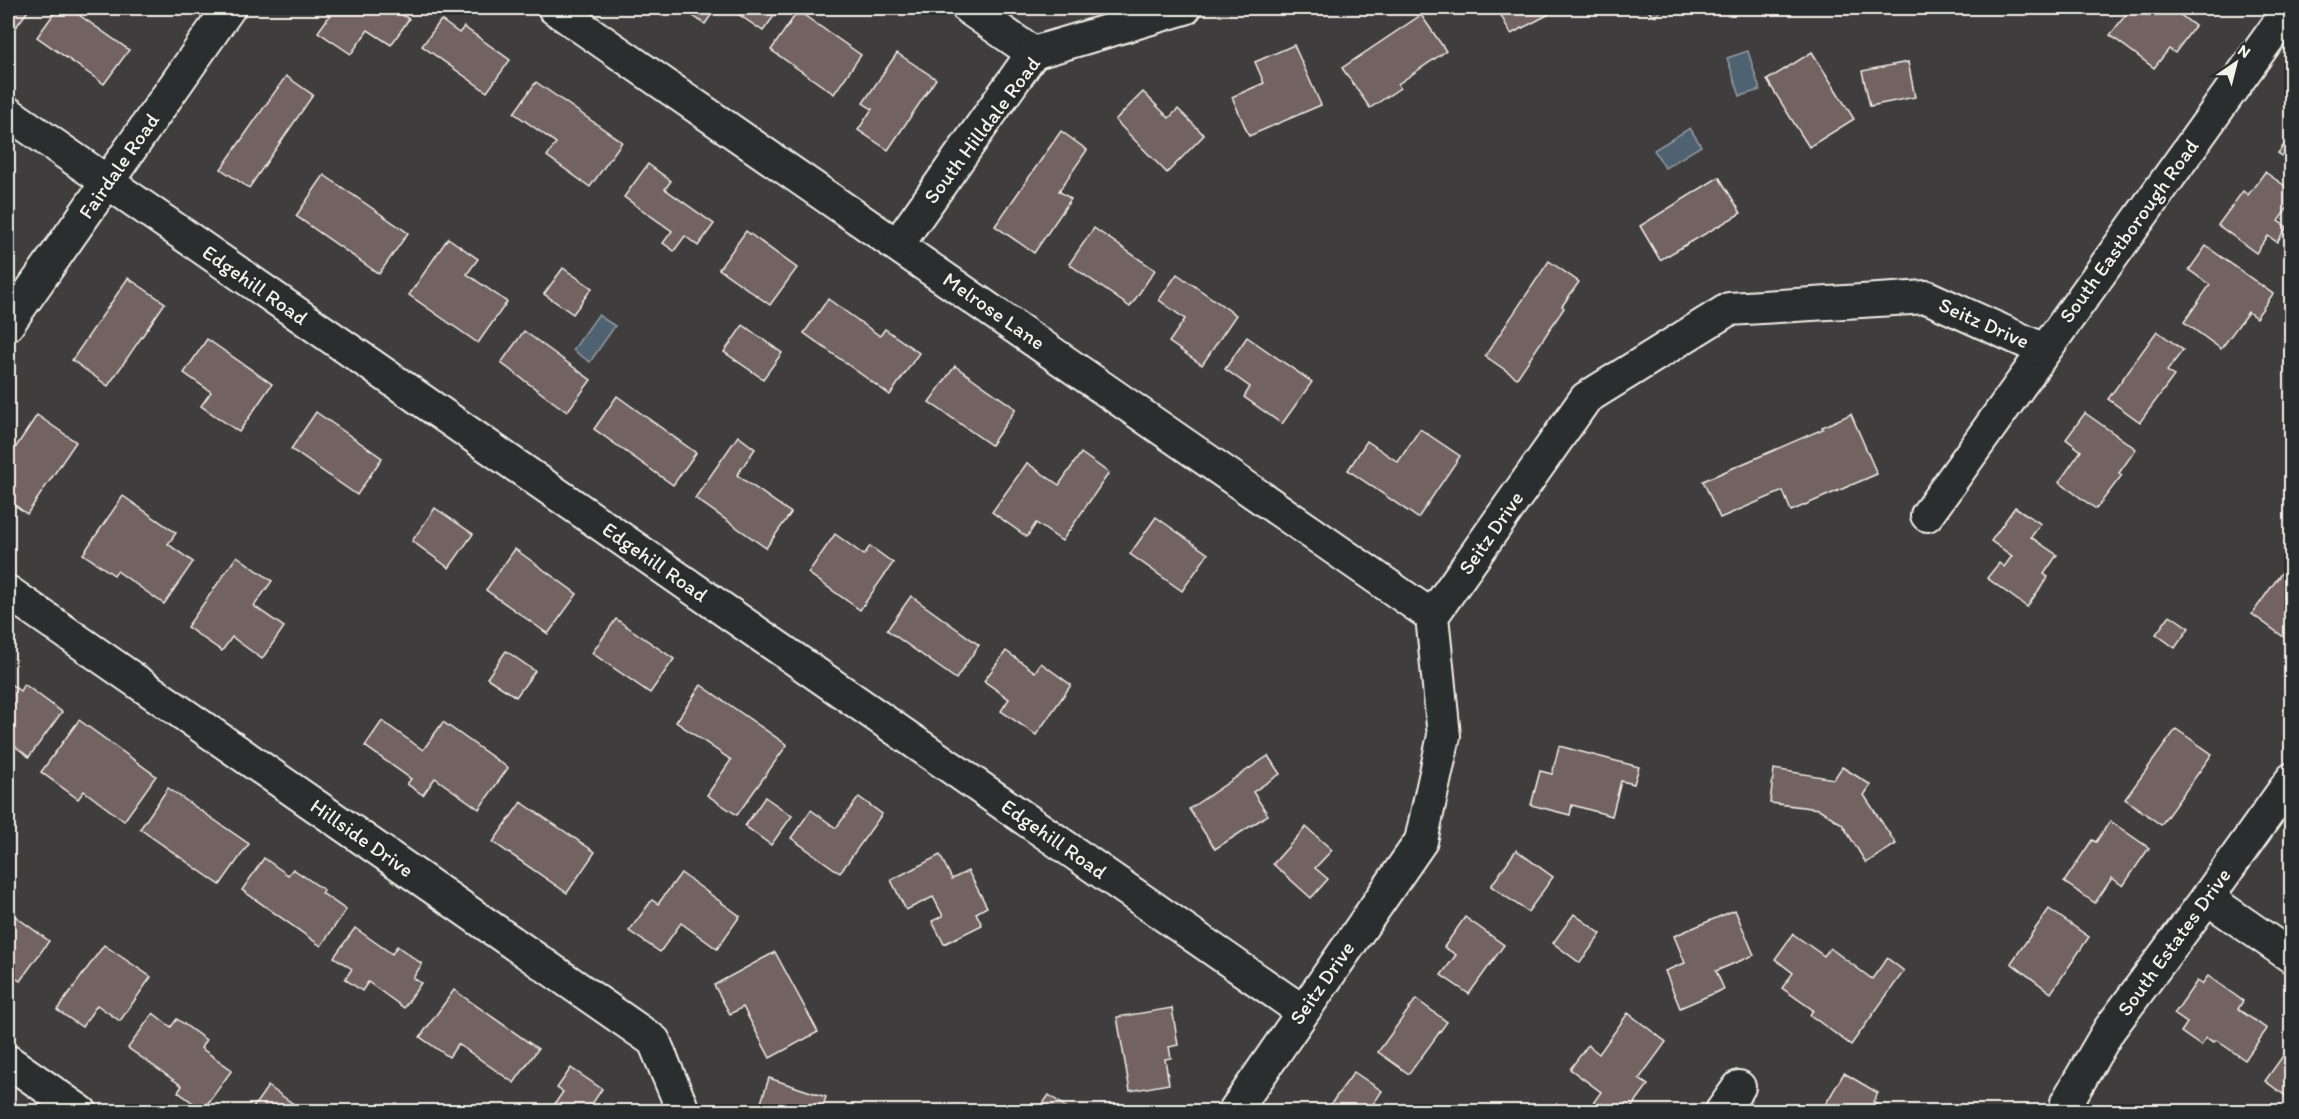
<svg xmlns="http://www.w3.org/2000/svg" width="2299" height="1119" viewBox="0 0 2299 1119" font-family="Itim,sans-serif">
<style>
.water{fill:#506272;stroke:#929ba1;stroke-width:1.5}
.building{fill:#726362;stroke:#f4f1e8;stroke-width:1.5}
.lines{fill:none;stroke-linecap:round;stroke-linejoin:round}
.minor-casing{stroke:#f4f1e8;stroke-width:36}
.minor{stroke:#2a2d2e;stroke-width:32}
.labels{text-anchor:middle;stroke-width:6;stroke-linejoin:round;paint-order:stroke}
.street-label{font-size:21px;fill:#f4f1e8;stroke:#2a2d2e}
</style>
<rect width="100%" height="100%" fill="#403d3e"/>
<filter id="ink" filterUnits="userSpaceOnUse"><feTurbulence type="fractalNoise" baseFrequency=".0167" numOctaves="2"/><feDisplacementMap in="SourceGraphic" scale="12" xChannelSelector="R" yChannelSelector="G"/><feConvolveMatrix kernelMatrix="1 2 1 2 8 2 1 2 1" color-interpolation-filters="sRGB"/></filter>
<g filter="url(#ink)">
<g class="water">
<polygon points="1748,51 1760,90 1740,96 1727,58"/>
<polygon points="1690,128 1701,146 1665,168 1654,150"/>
<polygon points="598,315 615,326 590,362 573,350"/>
</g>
<g class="building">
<polygon points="8,8 30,8 16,27 8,21"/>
<polygon points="58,8 69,8 129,50 104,84 37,37"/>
<polygon points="335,8 391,8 409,19 391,45 368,30 351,54 318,32"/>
<polygon points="681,8 716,8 705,24"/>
<polygon points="729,8 780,8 763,31"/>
<polygon points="1497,8 1561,8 1511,34"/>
<polygon points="1644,8 1663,8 1656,17"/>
<polygon points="2131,8 2171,8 2195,26 2175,53 2169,49 2154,68 2110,35"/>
<polygon points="798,11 861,55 834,94 771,50"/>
<polygon points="1421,15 1446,51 1398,84 1400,88 1370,108 1342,68"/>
<polygon points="441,20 459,33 464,27 510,60 487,92 422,46"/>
<polygon points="1294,45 1321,105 1249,136 1232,97 1264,83 1255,62"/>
<polygon points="1812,52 1854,119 1809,147 1767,80"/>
<polygon points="897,53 936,79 888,150 858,130 872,109 863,103"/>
<polygon points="1908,62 1915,97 1870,106 1862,71"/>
<polygon points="286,76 313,95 249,188 221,169"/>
<polygon points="536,82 622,142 590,187 547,156 556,143 514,113"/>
<polygon points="1143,92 1169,118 1178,109 1204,135 1167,173 1115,120"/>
<polygon points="1061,131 1087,150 1059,191 1071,199 1034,253 995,226"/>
<polygon points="2292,134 2292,163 2278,153"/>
<polygon points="648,164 671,181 665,189 714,224 698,246 685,236 674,251 663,243 672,231 624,197"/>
<polygon points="2265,172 2292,191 2292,202 2278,221 2287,227 2277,242 2268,236 2256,253 2218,225 2243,191 2248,195"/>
<polygon points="324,175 408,233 379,274 296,216"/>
<polygon points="1719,177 1741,213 1660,260 1640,226"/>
<polygon points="1094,228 1155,270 1130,307 1069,264"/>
<polygon points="746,231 797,268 770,305 719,269"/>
<polygon points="448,238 478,259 467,274 507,302 478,343 409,295"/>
<polygon points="2206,246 2273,294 2256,318 2248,312 2221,349 2184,322 2210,285 2189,270"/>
<polygon points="1549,261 1579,282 1562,306 1564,308 1517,378 1485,356"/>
<polygon points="563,268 592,288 573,314 544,294"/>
<polygon points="1177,274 1236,315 1202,365 1169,342 1185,319 1159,300"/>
<polygon points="128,278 165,303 108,386 72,360"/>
<polygon points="828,299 880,336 885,329 919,353 890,395 804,333"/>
<polygon points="743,325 782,353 763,379 724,352"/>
<polygon points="524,331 591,380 567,412 501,363"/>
<polygon points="2157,331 2183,350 2167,371 2174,376 2140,422 2108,399"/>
<polygon points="1247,337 1312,382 1282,424 1244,397 1250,387 1225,369"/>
<polygon points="207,339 272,384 239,432 201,406 211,392 184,373"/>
<polygon points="955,366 1016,409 991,445 929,402"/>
<polygon points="617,396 696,453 673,485 594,429"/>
<polygon points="316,412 382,458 357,495 291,449"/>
<polygon points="2085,413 2136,449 2119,473 2122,475 2096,509 2059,482 2081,451 2066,439"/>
<polygon points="1851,414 1877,474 1791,511 1783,491 1720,518 1703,481 1823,429 1822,427"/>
<polygon points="37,415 76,442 27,514 8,500 8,459"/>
<polygon points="1420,429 1460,456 1418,518 1348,470 1367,441 1398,462"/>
<polygon points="738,436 755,449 737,475 791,513 766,548 695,498"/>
<polygon points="1081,453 1109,473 1062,541 1036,523 1027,537 992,512 1027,463 1059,485"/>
<polygon points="123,496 176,533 168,544 193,562 164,604 117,571 114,575 83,554"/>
<polygon points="2015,507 2041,524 2031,537 2057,555 2044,574 2048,577 2027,607 1987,578 1999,563 2004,567 2012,556 1991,541"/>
<polygon points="435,508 473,534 449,568 412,541"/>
<polygon points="1156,517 1208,554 1182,591 1130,554"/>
<polygon points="835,534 864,555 870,546 893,563 860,610 808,573"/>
<polygon points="515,549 577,594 548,634 486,590"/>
<polygon points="237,556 272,581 254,606 284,627 262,659 232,637 222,651 187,627"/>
<polygon points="2292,558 2292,643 2252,614"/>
<polygon points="911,596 979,645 956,679 887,630"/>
<polygon points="2170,615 2189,628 2175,648 2156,634"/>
<polygon points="616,619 674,659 650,693 592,653"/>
<polygon points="506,651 535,671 516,697 487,678"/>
<polygon points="1006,651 1035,672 1041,663 1071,685 1036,735 1001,711 1009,699 984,681"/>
<polygon points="8,682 20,691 24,684 62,712 29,757 8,741"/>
<polygon points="701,685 787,745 737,815 707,795 731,760 676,722"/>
<polygon points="79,720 156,776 124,821 84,791 78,799 41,772"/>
<polygon points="382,721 423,750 443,722 508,768 479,809 435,778 423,795 407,784 411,779 365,746"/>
<polygon points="2176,729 2212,754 2161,825 2125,799"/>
<polygon points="1559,746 1639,767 1634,784 1621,781 1612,816 1572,805 1570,815 1531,805 1540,771 1552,774"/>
<polygon points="1268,756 1280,774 1253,792 1268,815 1215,849 1189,809"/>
<polygon points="1842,767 1871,785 1864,795 1896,844 1866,863 1842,824 1819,809 1770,803 1774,769 1834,779"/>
<polygon points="168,788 249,844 220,885 140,829"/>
<polygon points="765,797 792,816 771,845 745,826"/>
<polygon points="859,797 882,814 840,873 791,838 811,810 836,828"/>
<polygon points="521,802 595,852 567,893 493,842"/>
<polygon points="2110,821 2149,848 2123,886 2112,878 2095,903 2064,882 2092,840 2096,842"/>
<polygon points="1306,827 1332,850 1315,868 1328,879 1311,898 1273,864"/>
<polygon points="1516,850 1553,877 1528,912 1491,886"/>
<polygon points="940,855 952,879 968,871 987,907 976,913 982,925 944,944 932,921 943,916 933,897 906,910 891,880"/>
<polygon points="264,858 288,875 293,869 324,890 322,893 346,910 321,946 242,890"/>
<polygon points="681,873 740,916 717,949 681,923 660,952 629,931 652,900 658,904"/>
<polygon points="2049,909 2089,937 2051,993 2011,963"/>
<polygon points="1735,910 1754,955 1716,971 1724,989 1680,1008 1665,971 1685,963 1674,936"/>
<polygon points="8,911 49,941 20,981 8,973"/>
<polygon points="1574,914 1601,934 1580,963 1553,943"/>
<polygon points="1465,917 1504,945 1469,994 1441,975 1456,955 1444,947"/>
<polygon points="355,928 392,954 397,946 422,964 413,978 421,983 404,1008 368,982 362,991 345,979 352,969 334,957"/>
<polygon points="1793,934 1824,956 1830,948 1872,979 1887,958 1904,971 1851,1045 1810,1015 1813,1010 1782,988 1793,973 1775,959"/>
<polygon points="104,945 151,977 120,1021 97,1005 82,1027 57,1010"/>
<polygon points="775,952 818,1032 770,1058 743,1007 730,1014 714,985"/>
<polygon points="2208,976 2243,1001 2238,1009 2267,1029 2245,1060 2216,1040 2214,1042 2206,1038 2201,1046 2181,1032 2187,1023 2174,1014 2197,981 2202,984"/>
<polygon points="454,990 538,1049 514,1083 458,1044 449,1057 420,1037"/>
<polygon points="1416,999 1447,1022 1409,1074 1378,1052"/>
<polygon points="1172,1008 1178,1045 1169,1047 1171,1058 1165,1059 1169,1084 1130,1091 1117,1017"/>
<polygon points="153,1013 171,1027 177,1019 206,1040 201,1048 232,1070 203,1110 178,1092 182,1086 128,1048"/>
<polygon points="1628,1013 1666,1042 1639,1079 1648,1085 1628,1112 1605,1112 1593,1103 1601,1092 1570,1069 1588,1045 1599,1054"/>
<polygon points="2292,1043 2292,1097 2290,1099 2265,1081"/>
<polygon points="571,1068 602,1089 592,1104 603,1112 549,1112 563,1092 557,1088"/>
<polygon points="1354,1072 1382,1091 1368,1112 1325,1112"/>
<polygon points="1844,1073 1878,1093 1873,1102 1889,1112 1822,1110"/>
<polygon points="769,1078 826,1097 821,1112 758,1112"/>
<polygon points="268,1086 305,1112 250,1112"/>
<polygon points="1049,1095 1073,1112 1037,1112"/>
</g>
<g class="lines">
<defs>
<g id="minor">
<polyline points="554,8 1432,616"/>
<polyline points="968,8 1033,53"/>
<polyline points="8,113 1302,1011"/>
<polyline points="898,244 1033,53 1185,8"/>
<polyline points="8,324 229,8"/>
<polyline points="1927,515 2290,8"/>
<polyline points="8,592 654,1041 682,1108 680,1112"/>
<polyline points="2207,898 2292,957"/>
<polyline points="8,1061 81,1112"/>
<polyline points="1234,1112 1421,841 1444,736 1432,616 1586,398 1729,309 1927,297 2044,350"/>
<polyline points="1721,1112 1739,1087"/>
<polyline points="2066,1112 2067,1102 2109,1030 2207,898 2292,779"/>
</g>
</defs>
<use href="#minor" class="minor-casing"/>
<use href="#minor" class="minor"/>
</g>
</g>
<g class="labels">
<g class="street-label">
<text transform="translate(982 130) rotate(-53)" y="7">South Hilldale Road</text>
<text transform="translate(119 166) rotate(-55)" y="7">Fairdale Road</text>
<text transform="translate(2129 231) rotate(-54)" y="7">South Eastborough Road</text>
<text transform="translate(255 285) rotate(35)" y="7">Edgehill Road</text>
<text transform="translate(994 311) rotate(35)" y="7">Melrose Lane</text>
<text transform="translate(1984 323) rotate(24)" y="7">Seitz Drive</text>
<text transform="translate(1491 533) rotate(-55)" y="7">Seitz Drive</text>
<text transform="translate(655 562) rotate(35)" y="7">Edgehill Road</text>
<text transform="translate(362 838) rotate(35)" y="7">Hillside Drive</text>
<text transform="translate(1054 839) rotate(35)" y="7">Edgehill Road</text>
<text transform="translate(2174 942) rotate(-54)" y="7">South Estates Drive</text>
<text transform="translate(1322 983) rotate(-55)" y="7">Seitz Drive</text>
</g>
</g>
<rect width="2299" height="1119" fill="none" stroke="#2a2d2e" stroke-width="30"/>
<rect x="15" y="15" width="2269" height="1089" fill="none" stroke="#f4f1e8" stroke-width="2" filter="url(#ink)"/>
<g transform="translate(2236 63) rotate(35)" stroke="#2a2d2e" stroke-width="4.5" paint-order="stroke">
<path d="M0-4.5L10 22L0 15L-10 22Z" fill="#f4f1e8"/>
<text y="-9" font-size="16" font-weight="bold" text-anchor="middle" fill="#f4f1e8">N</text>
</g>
</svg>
